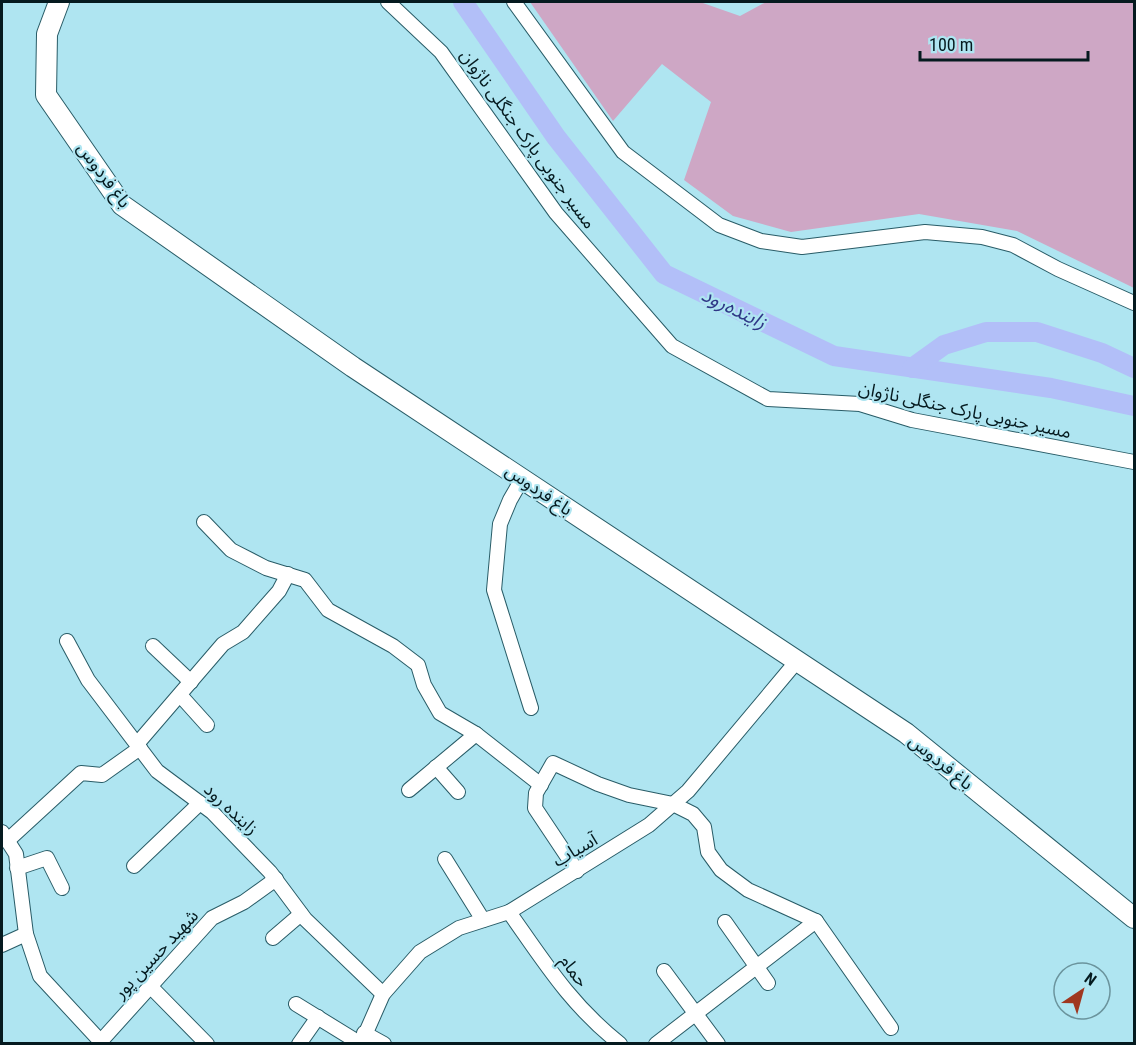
<svg xmlns="http://www.w3.org/2000/svg" width="1136" height="1045" viewBox="0 0 1136 1045" font-family="'Roboto Condensed','Noto Sans Arabic',sans-serif">
<style>
.green{fill:#cea7c5}
.lines{fill:none;stroke-linecap:round;stroke-linejoin:round}
.river{stroke:#b2bff8;stroke-width:20}
.street-casing{stroke:#295c67;stroke-width:16}
.secondary-casing{stroke:#295c67;stroke-width:22}
.street{stroke:#fff;stroke-width:14}
.secondary{stroke:#fff;stroke-width:20}
.labels{text-anchor:middle;stroke-width:4.5;stroke-linejoin:round;paint-order:stroke}
.street-label{font-size:18px;fill:#051a1f;stroke:#afe5f1}
.water-label{font-size:20px;font-style:italic;fill:#2f3786;stroke:#afe5f1}
</style>
<rect width="100%" height="100%" fill="#afe5f1"/>
<polygon class="green" points="530,2 700,2 740,16 766,2 1134,2 1134,288 1017,231 919,214 791,232 733,216 684,180 711,102 662,64 613,121"/>
<g class="lines">
<g class="river">
<polyline points="463,2 556,137 664,274 834,356 1051,388 1134,406"/>
<polyline points="912,368 944,345 986,332 1037,332 1102,353 1134,368"/>
</g>
<defs>
<g id="street">
<polyline points="388,2 441,52 556,213 672,346 768,399 860,404 912,420 1134,462"/>
<polyline points="514,2 623,152 719,225 761,241 802,247 925,232 982,237 1013,245 1058,269 1134,303"/>
<polyline points="522,479 510,500 500,524 494,590 531,708"/>
<polyline points="204,522 231,550 266,568 305,580 328,610 393,646 418,665 424,685 440,713 476,734 541,785"/>
<polyline points="67,641 88,680 157,771 212,812 270,872 305,919 383,994"/>
<polyline points="153,646 191,682"/>
<polyline points="180,695 207,725"/>
<polyline points="137,744 223,644 243,632 279,591 288,574"/>
<polyline points="436,767 458,792"/>
<polyline points="409,790 476,734"/>
<polyline points="2,832 16,854 26,934 40,976 103,1044"/>
<polyline points="7,841 81,773 102,775 140,748"/>
<polyline points="445,859 483,920"/>
<polyline points="134,866 200,803"/>
<polyline points="17,868 47,858 62,888"/>
<polyline points="577,871 535,808 536,793 553,763 598,784 629,795 673,804 693,814 704,827 708,852 721,870 748,890 816,921 891,1028"/>
<path d="M509,912C545,963 570,1004 620,1044"/>
<polyline points="725,922 768,983"/>
<polyline points="273,938 301,914"/>
<polyline points="2,945 26,934"/>
<polyline points="664,971 718,1044"/>
<polyline points="150,986 207,1044"/>
<polyline points="296,1004 361,1044"/>
<polyline points="364,1033 384,1044"/>
<polyline points="101,1041 212,918 244,902 276,879"/>
<polyline points="299,1044 318,1017"/>
<polyline points="361,1044 383,994 420,952 459,928 509,912 649,825 688,791 797,661"/>
<polyline points="656,1044 816,921"/>
</g>
<polyline id="secondary" points="59,2 47,34 46,95 122,205 353,367 906,733 1134,918"/>
</defs>
<use href="#street" class="street-casing"/>
<use href="#secondary" class="secondary-casing"/>
<use href="#street" class="street"/>
<use href="#secondary" class="secondary"/>
</g>
<g class="labels">
<g class="street-label">
<text transform="translate(528 139) rotate(54)" y="6">مسیر جنوبی پارک جنگلی ناژوان</text>
<text transform="translate(104 175) rotate(53)" y="6">باغ فردوس</text>
<text transform="translate(965 410) rotate(12)" y="6">مسیر جنوبی پارک جنگلی ناژوان</text>
<text transform="translate(539 490) rotate(34)" y="6">باغ فردوس</text>
<text transform="translate(941 762) rotate(39)" y="6">باغ فردوس</text>
<text transform="translate(231 809) rotate(43)" y="6">زاینده رود</text>
<text transform="translate(575 850) rotate(-30)" y="6">آسیاب</text>
<text transform="translate(156 954) rotate(-47)" y="6">شهید حسین پور</text>
<text transform="translate(574 971) rotate(53)" y="6">حمام</text>
</g>
<g class="water-label">
<text transform="translate(734 308) rotate(26)" y="7">زاینده‌رود</text>
</g>
</g>
<rect width="1136" height="1045" fill="none" stroke="#051a1f" stroke-width="6"/>
<g transform="translate(1082 991) rotate(36)"><circle r="28" fill="#afe5f1" stroke="#6b949d" stroke-width="1.5"/>
<path d="M0-4.5L10 22L0 15L-10 22Z" fill="#a03720"/>
<text y="-9" font-size="16" font-weight="bold" text-anchor="middle" fill="#051a1f">N</text>
</g>
<path d="M920 51v9h168v-9" fill="none" stroke="#051a1f" stroke-width="3"/>
<text x="929" y="51" font-size="18" fill="#051a1f" stroke="#afe5f1" stroke-width="4.5" paint-order="stroke">100 m</text>
</svg>
